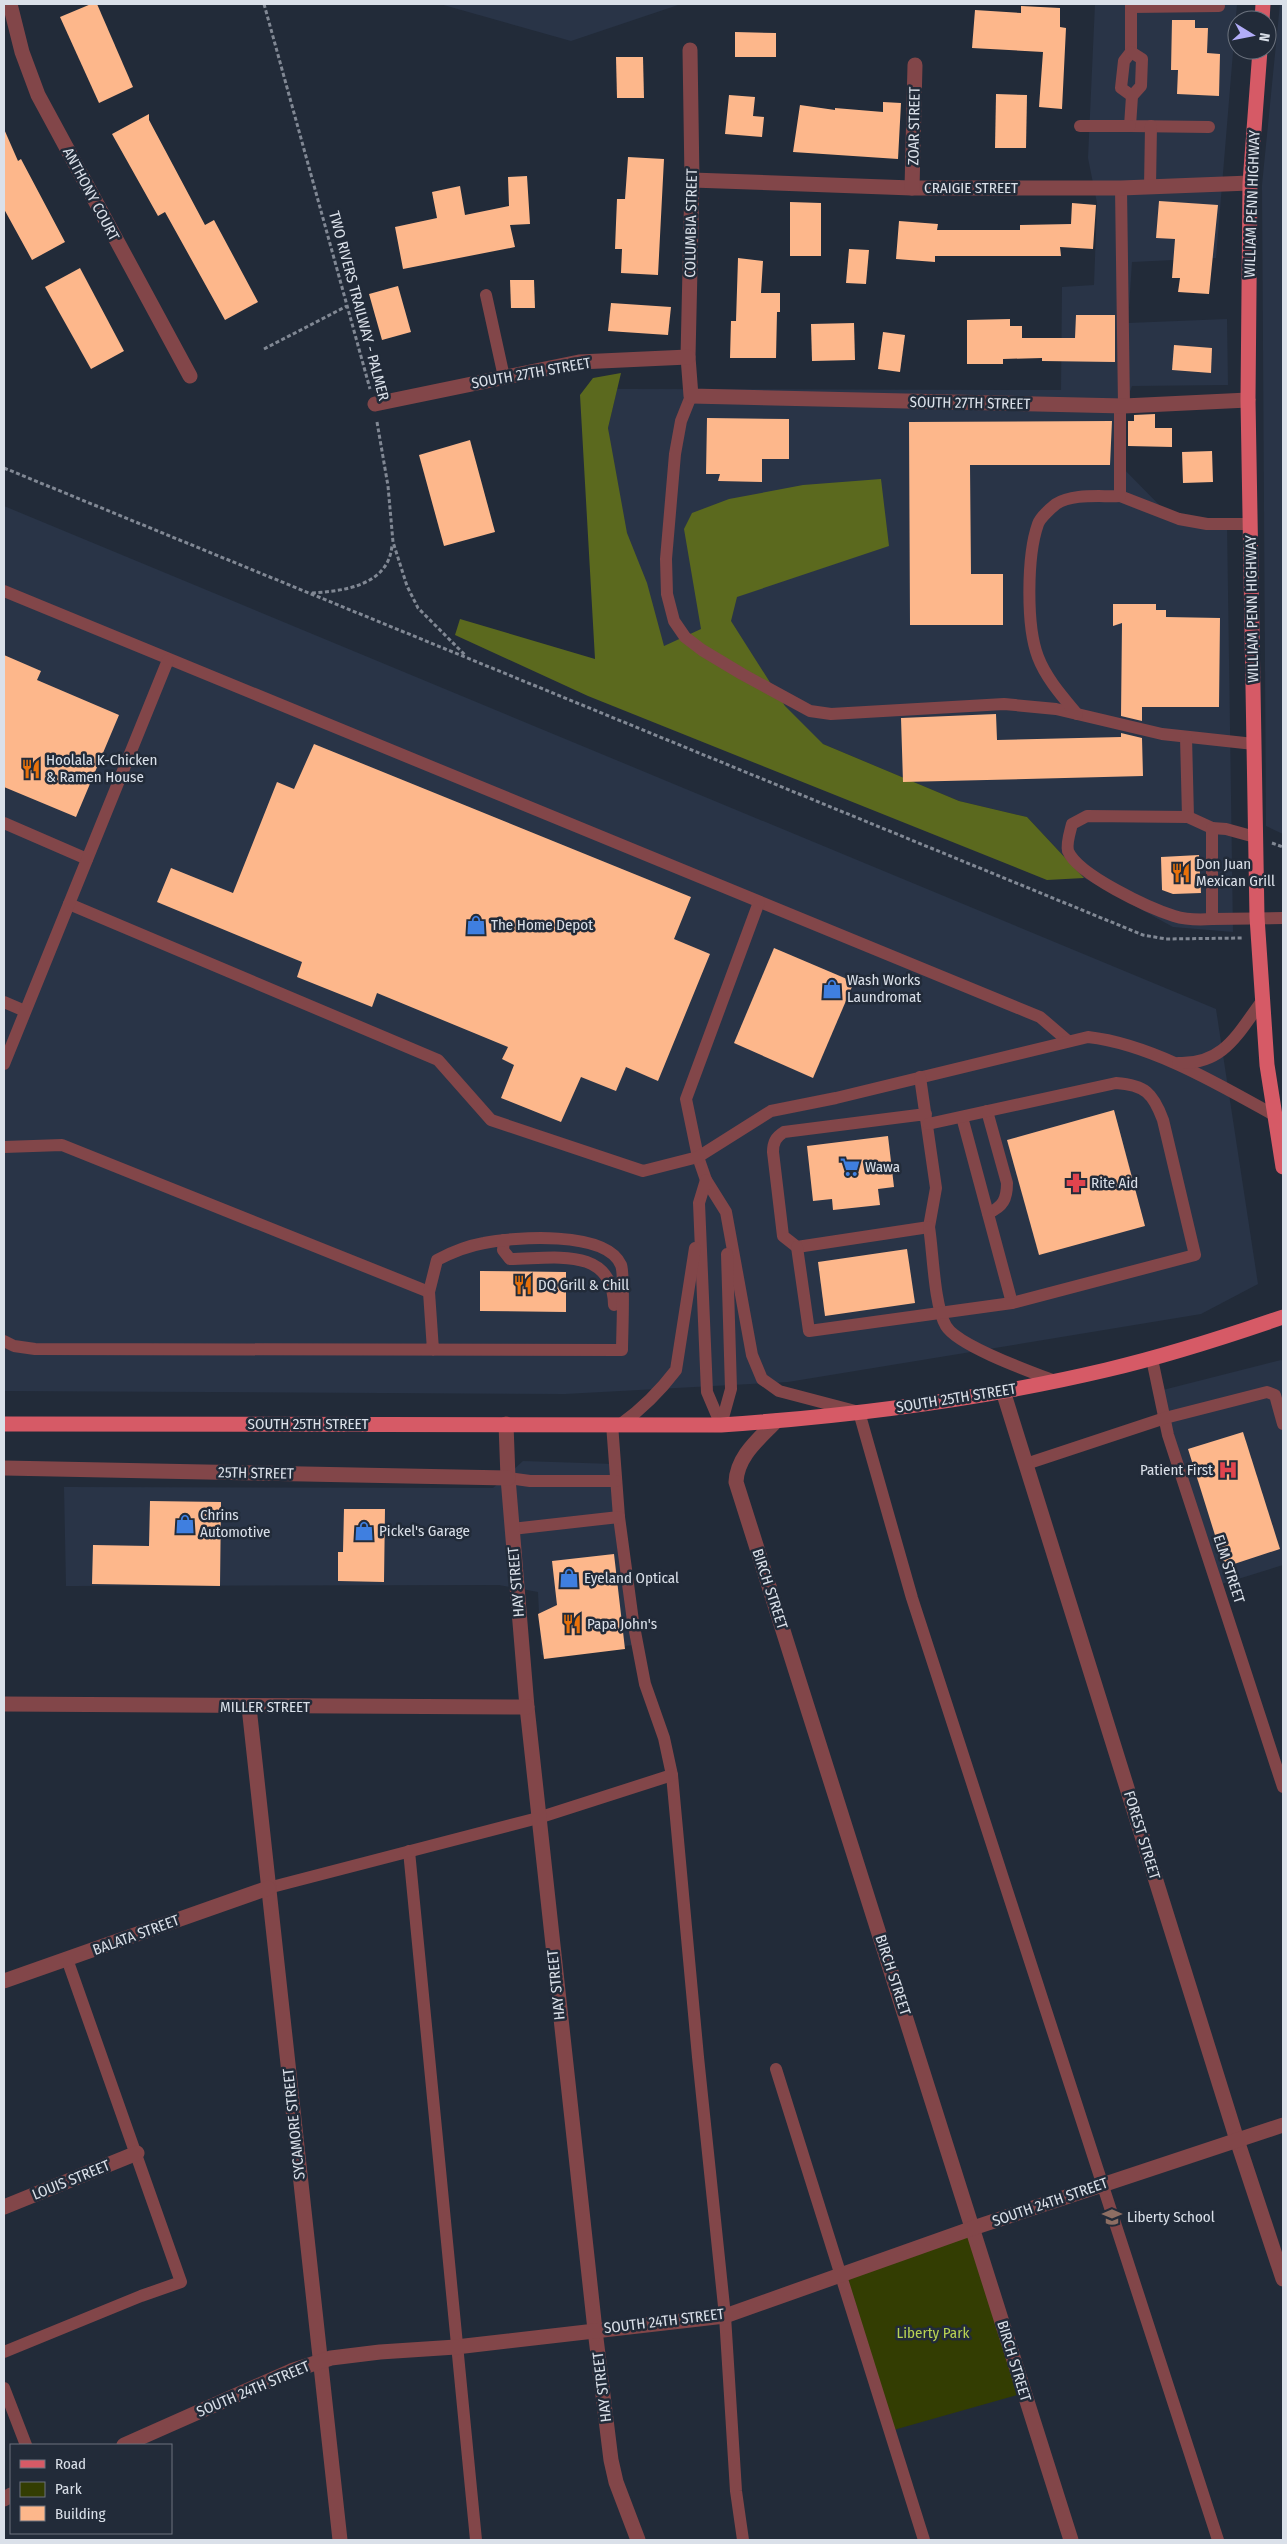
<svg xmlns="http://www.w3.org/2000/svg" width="1287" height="2544" viewBox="0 0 1287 2544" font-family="'Fira Sans Condensed',sans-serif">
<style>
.built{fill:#293447}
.green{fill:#333d02}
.forest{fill:#5b691e}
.building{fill:#fdb78b}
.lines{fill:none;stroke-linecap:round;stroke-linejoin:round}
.path{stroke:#818894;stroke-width:3;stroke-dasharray:4 2.5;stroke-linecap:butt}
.lane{stroke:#824649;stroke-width:12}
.street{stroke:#824649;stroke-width:15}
.primary{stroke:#d65a66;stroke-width:15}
.labels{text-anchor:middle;stroke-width:5;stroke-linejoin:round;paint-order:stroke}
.street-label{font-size:15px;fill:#dae0e9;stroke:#222b39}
.poi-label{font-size:15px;fill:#dae0e9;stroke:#222b39;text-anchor:start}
.park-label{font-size:15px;fill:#b9d353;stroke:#222b39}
</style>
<rect width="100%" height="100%" fill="#222b39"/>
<g class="built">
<polygon points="440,4 681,4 571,41"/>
<polygon points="1095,4 1237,4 1216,258 1132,262 1128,323 1227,319 1228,385 1132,386 1119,422 1120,465 1168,514 1227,523 1233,932 1173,927 1084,878 1027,817 959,801 823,744 637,672 608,428 617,389 1061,390 1062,287 1094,285 1097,203 1088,158"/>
<polygon points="1280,4 1283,4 1283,834 1266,826 1262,185"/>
<polygon points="4,506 1216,1009 1258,1284 1201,1314 788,1382 565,1394 4,1391"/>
<polygon points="1281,1360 1283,1361 1283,1565 1212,1587 1155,1392"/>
<polygon points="523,1461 614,1464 634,1645 541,1655 538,1592 499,1585 66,1586 64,1487 493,1488"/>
</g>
<polygon class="green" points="973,2228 1024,2393 890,2431 841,2274"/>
<polygon class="forest" points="621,373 608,428 627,533 647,583 664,646 701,629 684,529 692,513 729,499 803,485 881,479 889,546 737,597 731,621 785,706 823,744 959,801 1027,817 1084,878 1047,880 588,696 455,635 460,619 595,659 580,395 593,378"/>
<g class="building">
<polygon points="91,4 97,4 133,87 99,103 60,17"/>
<polygon points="1021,6 1060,8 1060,27 1066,28 1062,109 1039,107 1043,52 972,48 975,10 1021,13"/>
<polygon points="1172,20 1195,20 1195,28 1208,28 1207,53 1220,54 1219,96 1177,94 1178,70 1171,70"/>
<polygon points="735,32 776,33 776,57 735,57"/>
<polygon points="616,57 643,57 644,98 617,98"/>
<polygon points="996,94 1027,95 1026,148 995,148"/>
<polygon points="729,95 755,97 753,116 764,117 762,137 725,134"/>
<polygon points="883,102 901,103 898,159 793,152 800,105 835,110 835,108 883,112"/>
<polygon points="149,114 149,120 205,225 214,220 258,302 225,320 165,212 158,216 112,134"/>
<polygon points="4,129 18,161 21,159 65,242 32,260 4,209"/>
<polygon points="628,157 664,159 658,275 621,273 622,249 615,249 616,223 617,199 625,199"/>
<polygon points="527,176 530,224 510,225 515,247 403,269 395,227 437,218 432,192 460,186 465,215 509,206 508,177"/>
<polygon points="1159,201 1218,205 1209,294 1178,292 1180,278 1172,278 1175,239 1156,238"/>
<polygon points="790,202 821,203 821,256 790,256"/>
<polygon points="1072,203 1096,205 1093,249 1060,247 1061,256 935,256 935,262 896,259 899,221 938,224 937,230 1020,230 1020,225 1071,224"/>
<polygon points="849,249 869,250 866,284 846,283"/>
<polygon points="738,258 763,261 761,293 780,293 780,312 777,312 776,358 730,358 731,321 736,321"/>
<polygon points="80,268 124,351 91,369 45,287"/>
<polygon points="510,280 534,280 535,308 511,308"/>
<polygon points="398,286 411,332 382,340 369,294"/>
<polygon points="611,303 671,307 668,335 608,331"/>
<polygon points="1076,315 1115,315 1115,362 1042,361 1042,358 1003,359 1003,364 967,364 967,320 1010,319 1010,326 1022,326 1022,338 1075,338"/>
<polygon points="854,323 855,360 812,361 811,324"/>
<polygon points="883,332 905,335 900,372 878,369"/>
<polygon points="1174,345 1212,348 1211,373 1172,370"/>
<polygon points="1155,414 1155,428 1172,428 1172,447 1128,446 1128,421 1134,421 1134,415"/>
<polygon points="707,418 789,419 789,459 762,459 762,482 718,481 720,474 706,474"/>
<polygon points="1112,421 1110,465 970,465 971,574 1003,574 1003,625 910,625 909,422"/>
<polygon points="470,440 495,532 444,546 419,455"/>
<polygon points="1212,451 1213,482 1183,483 1182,452"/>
<polygon points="1113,604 1156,604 1156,610 1166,610 1166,617 1220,618 1219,707 1142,707 1142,721 1121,716 1122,623 1113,626"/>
<polygon points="4,655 41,671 37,680 119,715 76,817 4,787"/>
<polygon points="996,714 997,740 1121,737 1121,733 1142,738 1143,776 903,782 901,718"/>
<polygon points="314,744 691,897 674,939 710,954 658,1081 626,1067 616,1091 581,1077 561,1122 501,1098 514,1065 502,1059 508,1047 377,993 372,1007 297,977 302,962 157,902 171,868 233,893 277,782 294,789"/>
<polygon points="1199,855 1201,893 1173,894 1162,890 1161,857"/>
<polygon points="774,948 854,982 813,1078 734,1043"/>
<polygon points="1114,1110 1145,1226 1039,1255 1007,1140"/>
<polygon points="888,1136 894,1187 878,1189 880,1205 833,1210 832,1199 813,1201 807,1146"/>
<polygon points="907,1249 915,1303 825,1316 818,1262"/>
<polygon points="480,1271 566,1272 566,1312 480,1311"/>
<polygon points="1243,1432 1280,1549 1225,1567 1188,1449"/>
<polygon points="150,1501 221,1502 220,1586 92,1584 93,1545 149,1546"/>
<polygon points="344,1509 385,1509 384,1582 338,1581 338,1552 343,1552"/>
<polygon points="614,1554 625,1649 544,1659 538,1614 557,1605 552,1561"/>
</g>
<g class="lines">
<g class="path">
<polyline points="264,4 370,389"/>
<polyline points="264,349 347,306"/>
<polyline points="377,422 388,486 393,542 407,586 418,608 465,655"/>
<polyline points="4,468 1143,935 1166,939 1242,938"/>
<path d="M312,593C345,591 389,585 392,545"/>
<polyline points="1272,843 1283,847"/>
</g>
<g class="lane">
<polyline points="1131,4 1131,52 1124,61 1121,88 1132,96"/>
<polyline points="1131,7 1219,6"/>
<polyline points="1131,52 1142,59 1141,86 1132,96 1130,126 1209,127"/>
<polyline points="1080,126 1130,126"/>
<polyline points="1150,187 1151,126"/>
<polyline points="1121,188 1124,406"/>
<polyline points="486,295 504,377"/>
<polyline points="691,396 681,421 675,454 666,559 667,594 674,621 685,637 702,650 742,674 810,711 831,714 1004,704 1056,709 1162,734 1254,744"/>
<polyline points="1120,496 1179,519 1207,524 1250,524"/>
<polyline points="4,591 1040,1017 1068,1041"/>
<path d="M1077,714C1062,696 1046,678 1038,657C1026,626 1027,555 1038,524C1040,518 1051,508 1056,504C1073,493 1101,497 1120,496V406"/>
<polyline points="1186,737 1188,817"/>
<polyline points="4,823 87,859"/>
<path d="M1212,828L1188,817L1087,816L1072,824C1070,832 1066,844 1068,851C1078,875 1149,908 1174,916C1187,920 1199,920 1212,919"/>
<polyline points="1255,837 1226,829 1212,828 1212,919 1283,918"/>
<polyline points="759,902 686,1099 698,1157 706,1180 726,1212 752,1355 762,1379 779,1391 859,1412 912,1598 1218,2540"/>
<path d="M69,904L438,1060L491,1120L643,1171L698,1157L771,1111L836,1098L1088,1037C1151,1044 1220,1085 1274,1115"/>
<polyline points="4,1002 25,1011"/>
<path d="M1178,1063C1224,1065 1238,1033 1262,1001"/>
<polyline points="4,1064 168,660"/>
<path d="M920,1077L936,1188L929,1227L797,1247L783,1236L773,1152C773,1142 776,1137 784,1132L926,1114"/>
<path d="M987,1111L1007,1183C1007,1199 1003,1207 988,1213"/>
<polyline points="962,1117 1012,1303"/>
<polyline points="4,1147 62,1145 429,1292"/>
<polyline points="706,1180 699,1203 707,1392 721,1425"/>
<path d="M929,1227C933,1251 934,1306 946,1326C958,1346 1031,1372 1055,1381"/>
<path d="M504,1240L503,1250L510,1259C552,1259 613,1245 614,1305"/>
<path d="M797,1247L809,1331L1012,1303L1195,1255L1163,1120C1153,1093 1145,1085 1116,1083L928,1124"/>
<path d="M4,1341L14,1346L35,1349L622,1350C622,1335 625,1274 621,1265C606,1230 514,1237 484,1243C467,1246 452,1252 437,1260L429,1292L433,1350"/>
<polyline points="1152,1359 1168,1435 1283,1787"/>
<polyline points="612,1424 619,1517 633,1621 645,1684 664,1738 672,1775 698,2057 725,2316 736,2491 743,2540"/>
<path d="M621,1424C642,1409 660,1391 676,1370L695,1248"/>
<polyline points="721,1425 731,1389 727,1254"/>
<polyline points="1026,1464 1165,1418 1267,1392 1275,1395 1283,1424"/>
<polyline points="508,1478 530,1481 616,1481"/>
<polyline points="512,1529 619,1517"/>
<polyline points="409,1851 476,2540"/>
<polyline points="268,1888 538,1818 672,1775"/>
<polyline points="776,2069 924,2540"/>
<polyline points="4,2352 141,2296 181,2282 67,1959"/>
<polyline points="4,2388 26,2445"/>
</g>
<g class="street">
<polyline points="10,4 22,52 38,95 190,376"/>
<polyline points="690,50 692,180 688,357 691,396 1124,406 1248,400"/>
<polyline points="692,180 912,188 1121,188 1250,183"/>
<polyline points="912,188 915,65"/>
<polyline points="375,404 579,362 688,357"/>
<polyline points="1003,1391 1237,2140 1283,2279"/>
<path d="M776,1421C759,1439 737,1456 736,1482L1071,2540"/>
<polyline points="506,1424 508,1478 527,1707 595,2330 611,2460 616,2482 638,2540"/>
<polyline points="4,1468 508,1478"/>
<polyline points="4,1704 527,1707"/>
<polyline points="249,1707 340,2540"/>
<polyline points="4,1981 268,1888"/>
<polyline points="4,2207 137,2153"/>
<polyline points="124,2445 291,2371 331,2358 380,2352 456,2347 725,2316 973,2228 1283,2125"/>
<polyline points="4,2499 11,2495"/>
</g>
<g class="primary">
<polyline points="1262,20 1263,4"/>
<polyline points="1260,50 1250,183 1248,400 1257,917 1267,1065 1283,1167"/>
<path d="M4,1424L721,1425C850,1416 979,1400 1106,1370C1166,1356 1225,1337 1283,1317"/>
</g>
</g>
<defs>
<symbol id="restaurant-bare" viewBox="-9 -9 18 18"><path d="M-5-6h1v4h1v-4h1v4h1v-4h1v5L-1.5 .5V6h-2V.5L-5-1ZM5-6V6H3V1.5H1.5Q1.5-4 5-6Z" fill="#e8710a" stroke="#222b39" stroke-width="2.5" paint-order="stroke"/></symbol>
<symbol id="shop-bare" viewBox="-9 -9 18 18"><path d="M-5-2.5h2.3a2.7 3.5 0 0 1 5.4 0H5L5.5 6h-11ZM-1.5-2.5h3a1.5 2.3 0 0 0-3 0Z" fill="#3f7fe0" stroke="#222b39" stroke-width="2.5" paint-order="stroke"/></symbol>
<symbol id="supermarket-bare" viewBox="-9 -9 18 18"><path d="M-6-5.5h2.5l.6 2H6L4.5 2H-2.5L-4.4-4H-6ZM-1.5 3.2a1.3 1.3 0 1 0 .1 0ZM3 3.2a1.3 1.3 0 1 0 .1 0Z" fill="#3f7fe0" stroke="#222b39" stroke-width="2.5" paint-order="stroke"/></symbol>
<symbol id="pharmacy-bare" viewBox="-9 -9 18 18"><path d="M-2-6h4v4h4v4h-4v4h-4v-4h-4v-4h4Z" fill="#e0444e" stroke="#222b39" stroke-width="2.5" paint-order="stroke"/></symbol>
<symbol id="hospital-bare" viewBox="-9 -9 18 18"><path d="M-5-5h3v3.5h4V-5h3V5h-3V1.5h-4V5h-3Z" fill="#e0444e" stroke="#222b39" stroke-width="2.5" paint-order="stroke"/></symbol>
<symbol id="school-bare" viewBox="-9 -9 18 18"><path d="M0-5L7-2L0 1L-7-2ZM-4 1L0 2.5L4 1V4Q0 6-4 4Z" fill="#8d6e63" stroke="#222b39" stroke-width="2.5" paint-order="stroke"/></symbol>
</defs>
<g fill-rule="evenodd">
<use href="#restaurant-bare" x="17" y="755" width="28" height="28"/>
<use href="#restaurant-bare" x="1167" y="859" width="28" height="28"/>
<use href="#shop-bare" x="462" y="911" width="28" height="28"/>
<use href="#shop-bare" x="818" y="975" width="28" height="28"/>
<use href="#supermarket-bare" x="836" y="1153" width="28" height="28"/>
<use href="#pharmacy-bare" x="1062" y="1169" width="28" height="28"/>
<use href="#restaurant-bare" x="509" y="1271" width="28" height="28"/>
<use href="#hospital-bare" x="1214" y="1456" width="28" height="28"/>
<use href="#shop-bare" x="171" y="1510" width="28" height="28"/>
<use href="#shop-bare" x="350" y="1517" width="28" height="28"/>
<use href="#shop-bare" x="555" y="1564" width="28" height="28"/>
<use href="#restaurant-bare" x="558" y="1610" width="28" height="28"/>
<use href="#school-bare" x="1098" y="2203" width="28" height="28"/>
</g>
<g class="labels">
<g class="street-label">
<text transform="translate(914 126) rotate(-89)" y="5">ZOAR STREET</text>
<text x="971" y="193">CRAIGIE STREET</text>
<text transform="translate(91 194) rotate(62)" y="5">ANTHONY COURT</text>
<text transform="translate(1252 204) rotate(-88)" y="5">WILLIAM PENN HIGHWAY</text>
<text transform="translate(691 223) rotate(-89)" y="5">COLUMBIA STREET</text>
<text transform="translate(359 306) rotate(75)" y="5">TWO RIVERS TRAILWAY - PALMER</text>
<text transform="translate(531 373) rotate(-10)" y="5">SOUTH 27TH STREET</text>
<text transform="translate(970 403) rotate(1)" y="5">SOUTH 27TH STREET</text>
<text transform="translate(1252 609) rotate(-91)" y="5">WILLIAM PENN HIGHWAY</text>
<text transform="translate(956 1398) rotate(-9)" y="5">SOUTH 25TH STREET</text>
<text x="308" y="1429">SOUTH 25TH STREET</text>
<text transform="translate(256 1473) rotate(1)" y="5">25TH STREET</text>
<text transform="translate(1229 1569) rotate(72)" y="5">ELM STREET</text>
<text transform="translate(516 1582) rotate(-95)" y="5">HAY STREET</text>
<text transform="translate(770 1589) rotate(72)" y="5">BIRCH STREET</text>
<text x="265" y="1712">MILLER STREET</text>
<text transform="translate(1142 1835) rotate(73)" y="5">FOREST STREET</text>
<text transform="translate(136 1935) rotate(-20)" y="5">BALATA STREET</text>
<text transform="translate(893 1975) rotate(72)" y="5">BIRCH STREET</text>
<text transform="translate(556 1985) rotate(-96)" y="5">HAY STREET</text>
<text transform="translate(294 2124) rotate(-96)" y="5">SYCAMORE STREET</text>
<text transform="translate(71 2180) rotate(-22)" y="5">LOUIS STREET</text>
<text transform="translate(1050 2202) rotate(-19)" y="5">SOUTH 24TH STREET</text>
<text transform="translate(664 2321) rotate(-7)" y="5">SOUTH 24TH STREET</text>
<text transform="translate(1014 2361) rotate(73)" y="5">BIRCH STREET</text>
<text transform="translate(602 2387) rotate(-97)" y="5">HAY STREET</text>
<text transform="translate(253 2389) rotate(-23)" y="5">SOUTH 24TH STREET</text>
</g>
<g class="poi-label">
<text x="46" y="765">Hoolala K-Chicken<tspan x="46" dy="17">&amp; Ramen House</tspan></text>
<text x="1196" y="869">Don Juan<tspan x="1196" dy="17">Mexican Grill</tspan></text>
<text x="491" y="930">The Home Depot</text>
<text x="847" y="985">Wash Works<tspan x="847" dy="17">Laundromat</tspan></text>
<text x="865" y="1172">Wawa</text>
<text x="1091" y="1188">Rite Aid</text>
<text x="538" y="1290">DQ Grill &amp; Chill</text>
<text x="1213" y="1475" text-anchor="end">Patient First</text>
<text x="200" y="1520">Chrins<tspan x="200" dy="17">Automotive</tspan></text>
<text x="379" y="1536">Pickel's Garage</text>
<text x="584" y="1583">Eyeland Optical</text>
<text x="587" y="1629">Papa John's</text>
<text x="1127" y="2222">Liberty School</text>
</g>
<g class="park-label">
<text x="933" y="2338">Liberty Park</text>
</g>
</g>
<rect width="1287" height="2544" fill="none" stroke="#dae0e9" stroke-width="10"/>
<rect x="10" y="2444" width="162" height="90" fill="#222b39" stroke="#6c737f"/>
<rect x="20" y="2460" width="25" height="8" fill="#d65a66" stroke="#6c737f"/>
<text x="55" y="2469" font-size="15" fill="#dae0e9">Road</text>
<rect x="20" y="2482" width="25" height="15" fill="#333d02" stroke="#6c737f"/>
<text x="55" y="2494" font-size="15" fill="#dae0e9">Park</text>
<rect x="20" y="2506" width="25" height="15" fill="#fdb78b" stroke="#6c737f"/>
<text x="55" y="2519" font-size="15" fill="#dae0e9">Building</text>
<g transform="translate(1252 35) rotate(100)"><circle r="24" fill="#222b39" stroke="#6c737f"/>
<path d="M0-4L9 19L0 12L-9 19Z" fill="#b2adf9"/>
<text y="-8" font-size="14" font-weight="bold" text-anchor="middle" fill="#dae0e9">N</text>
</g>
</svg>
